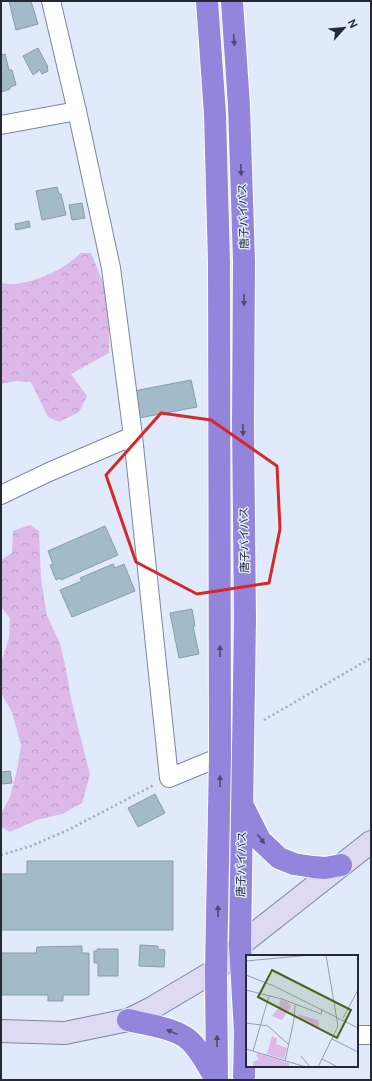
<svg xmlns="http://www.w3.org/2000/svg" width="372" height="1081" viewBox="0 0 372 1081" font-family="'DM Sans','Noto Sans JP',sans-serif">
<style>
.forest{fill:url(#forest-crowns)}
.building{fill:#a3bac8;stroke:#869dab}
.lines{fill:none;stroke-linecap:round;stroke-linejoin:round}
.street-casing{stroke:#7c879b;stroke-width:20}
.secondary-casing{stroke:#7c879b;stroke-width:24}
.highway-casing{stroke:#fff;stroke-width:24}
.path{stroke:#a1aab8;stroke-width:2.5;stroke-dasharray:2 3;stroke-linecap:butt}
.street{stroke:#fff;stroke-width:18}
.secondary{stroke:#dfdaf4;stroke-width:22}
.highway{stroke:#9385dc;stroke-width:22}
.oneway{fill:#4c4a6e}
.marked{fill:none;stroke:#d62828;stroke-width:3;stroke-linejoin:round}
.labels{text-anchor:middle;stroke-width:3;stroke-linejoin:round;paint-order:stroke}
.street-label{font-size:11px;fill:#252a32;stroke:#e0eafb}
.inset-road{fill:none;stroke:#959dab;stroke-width:1}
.view{fill:#4d6513;fill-opacity:0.15;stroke:#4d6513;stroke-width:2}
.inset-edge{fill:none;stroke:#252a32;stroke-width:2}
</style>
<defs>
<pattern id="forest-crowns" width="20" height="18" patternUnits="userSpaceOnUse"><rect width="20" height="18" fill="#ddb9ea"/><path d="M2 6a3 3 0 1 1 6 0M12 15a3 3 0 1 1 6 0" fill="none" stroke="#be9fc9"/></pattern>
</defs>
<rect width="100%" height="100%" fill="#e0eafb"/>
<g class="forest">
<path d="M80,253H91L105,287L109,322V353L71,374L87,396L79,412L59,422L48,417L31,382L16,381L1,384V283C23,289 66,270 80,253Z"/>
<polygon points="30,525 39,531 41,579 47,616 60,643 67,674 71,699 90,775 82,803 62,814 37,820 10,832 1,827 1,814 10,797 17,770 21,745 12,712 1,693 1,663 9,638 10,618 1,607 1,560 12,553 13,531"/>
</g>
<g class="building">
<polygon points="9,1 31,1 38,24 16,30"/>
<polygon points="38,48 48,67 47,67 48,71 42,74 40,70 33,75 23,56"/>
<polygon points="5,54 9,70 12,70 16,85 10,87 10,89 1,92 1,55"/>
<polygon points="57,187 59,194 61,194 66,215 42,220 36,191"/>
<polygon points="82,203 85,218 72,220 69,205"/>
<polygon points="29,221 30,227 16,230 15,224"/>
<polygon points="191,380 197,407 139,418 134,391"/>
<polygon points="105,526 118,555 61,580 60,578 56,580 50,565 53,564 48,551"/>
<polygon points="113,564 115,568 124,564 135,591 72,617 60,590 82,581 80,578"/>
<polygon points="192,609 195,626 193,626 199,654 179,658 170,613"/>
<polygon points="10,771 12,783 1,784 1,772"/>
<polygon points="155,794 165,813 138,827 128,808"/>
<polygon points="27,861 173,861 173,930 1,930 1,874 27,874"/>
<polygon points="140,945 158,946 158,949 165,950 164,967 139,966"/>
<polygon points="82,946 82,953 89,953 89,995 63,995 63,1001 48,1001 48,995 1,995 1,953 36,953 37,947"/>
<polygon points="97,949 118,949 118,976 98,976 98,963 94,963 94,951 97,951"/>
</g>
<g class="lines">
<defs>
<g id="street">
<polyline points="51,1 77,111 111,268 133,436 169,778 220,757"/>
<polyline points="1,125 77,111"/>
<polyline points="1,495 49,472 133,436"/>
<polyline points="357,1035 371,1035"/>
</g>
<polyline id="secondary" points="1,1031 65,1033 128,1020 152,1008 216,970 240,945 371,842"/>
<g id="highway">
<polyline points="207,1 215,114 219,263 220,757 216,970 217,1080"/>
<polyline points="232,1 239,106 244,261 243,423 245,618 240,945 245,1032 244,1080"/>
<polyline points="244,808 260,840 279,858 294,864 313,867 325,868 341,865"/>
<path d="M128,1020C147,1025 179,1028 192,1043C202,1054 209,1067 216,1080"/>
</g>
</defs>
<use href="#street" class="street-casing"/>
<use href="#secondary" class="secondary-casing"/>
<use href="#highway" class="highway-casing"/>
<g class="path">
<polyline points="264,720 371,658"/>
<polyline points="1,855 31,846 70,829 154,785"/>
</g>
<use href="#street" class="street"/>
<use href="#secondary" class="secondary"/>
<use href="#highway" class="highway"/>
</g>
<defs><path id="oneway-solid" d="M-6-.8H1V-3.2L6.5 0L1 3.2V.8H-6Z"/></defs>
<g class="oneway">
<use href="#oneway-solid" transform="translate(234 40) rotate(86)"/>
<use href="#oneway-solid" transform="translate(241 170) rotate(88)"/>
<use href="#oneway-solid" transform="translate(244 300) rotate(90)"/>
<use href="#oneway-solid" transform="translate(243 430) rotate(89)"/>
<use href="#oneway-solid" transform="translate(220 651) rotate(-90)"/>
<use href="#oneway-solid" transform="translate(220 781) rotate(-89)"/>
<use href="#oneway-solid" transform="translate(261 839) rotate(53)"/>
<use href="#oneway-solid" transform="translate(218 911) rotate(-89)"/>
<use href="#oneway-solid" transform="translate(172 1032) rotate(-158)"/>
<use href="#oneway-solid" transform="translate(217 1041) rotate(-90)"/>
</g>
<path class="marked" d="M161,413L211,420L277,466L280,529L269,583L197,594L136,562L106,475Z"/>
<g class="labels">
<g class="street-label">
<text transform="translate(243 216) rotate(-92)" y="4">唐子バイパス</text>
<text transform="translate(244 540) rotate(-91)" y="4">唐子バイパス</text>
<text transform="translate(241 864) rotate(-89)" y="4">唐子バイパス</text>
</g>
</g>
<g transform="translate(246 955)">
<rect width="112" height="112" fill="#e0eafb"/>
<path d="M34,45L42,47L45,52L36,65L26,61L33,52ZM52,59L72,65L73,73L53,64ZM26,81L31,83L30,89L41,93L38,104L21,99ZM12,98L43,108V112H7V107L13,104L10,100Z" fill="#ddb9ea"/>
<path class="inset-road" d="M0,6L65,0M0,20L28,31L112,73M0,35L36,44L75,59L76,55M97,63L112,35M0,68L22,71L42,89M86,84L112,97M0,94L60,112M7,96L23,41M55,101L64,112M76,104L92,112M39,106L48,65L49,49M72,112L92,71L80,0"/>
<path class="view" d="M26,15L105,55L91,83L12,42Z"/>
<rect width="112" height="112" class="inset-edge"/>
</g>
<rect width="372" height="1081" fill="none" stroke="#252a32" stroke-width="4"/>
<g transform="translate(344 28) rotate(63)" stroke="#e0eafb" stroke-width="3" paint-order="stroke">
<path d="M0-3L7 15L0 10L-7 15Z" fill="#252a32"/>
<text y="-6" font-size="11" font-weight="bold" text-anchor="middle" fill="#252a32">N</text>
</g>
</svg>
